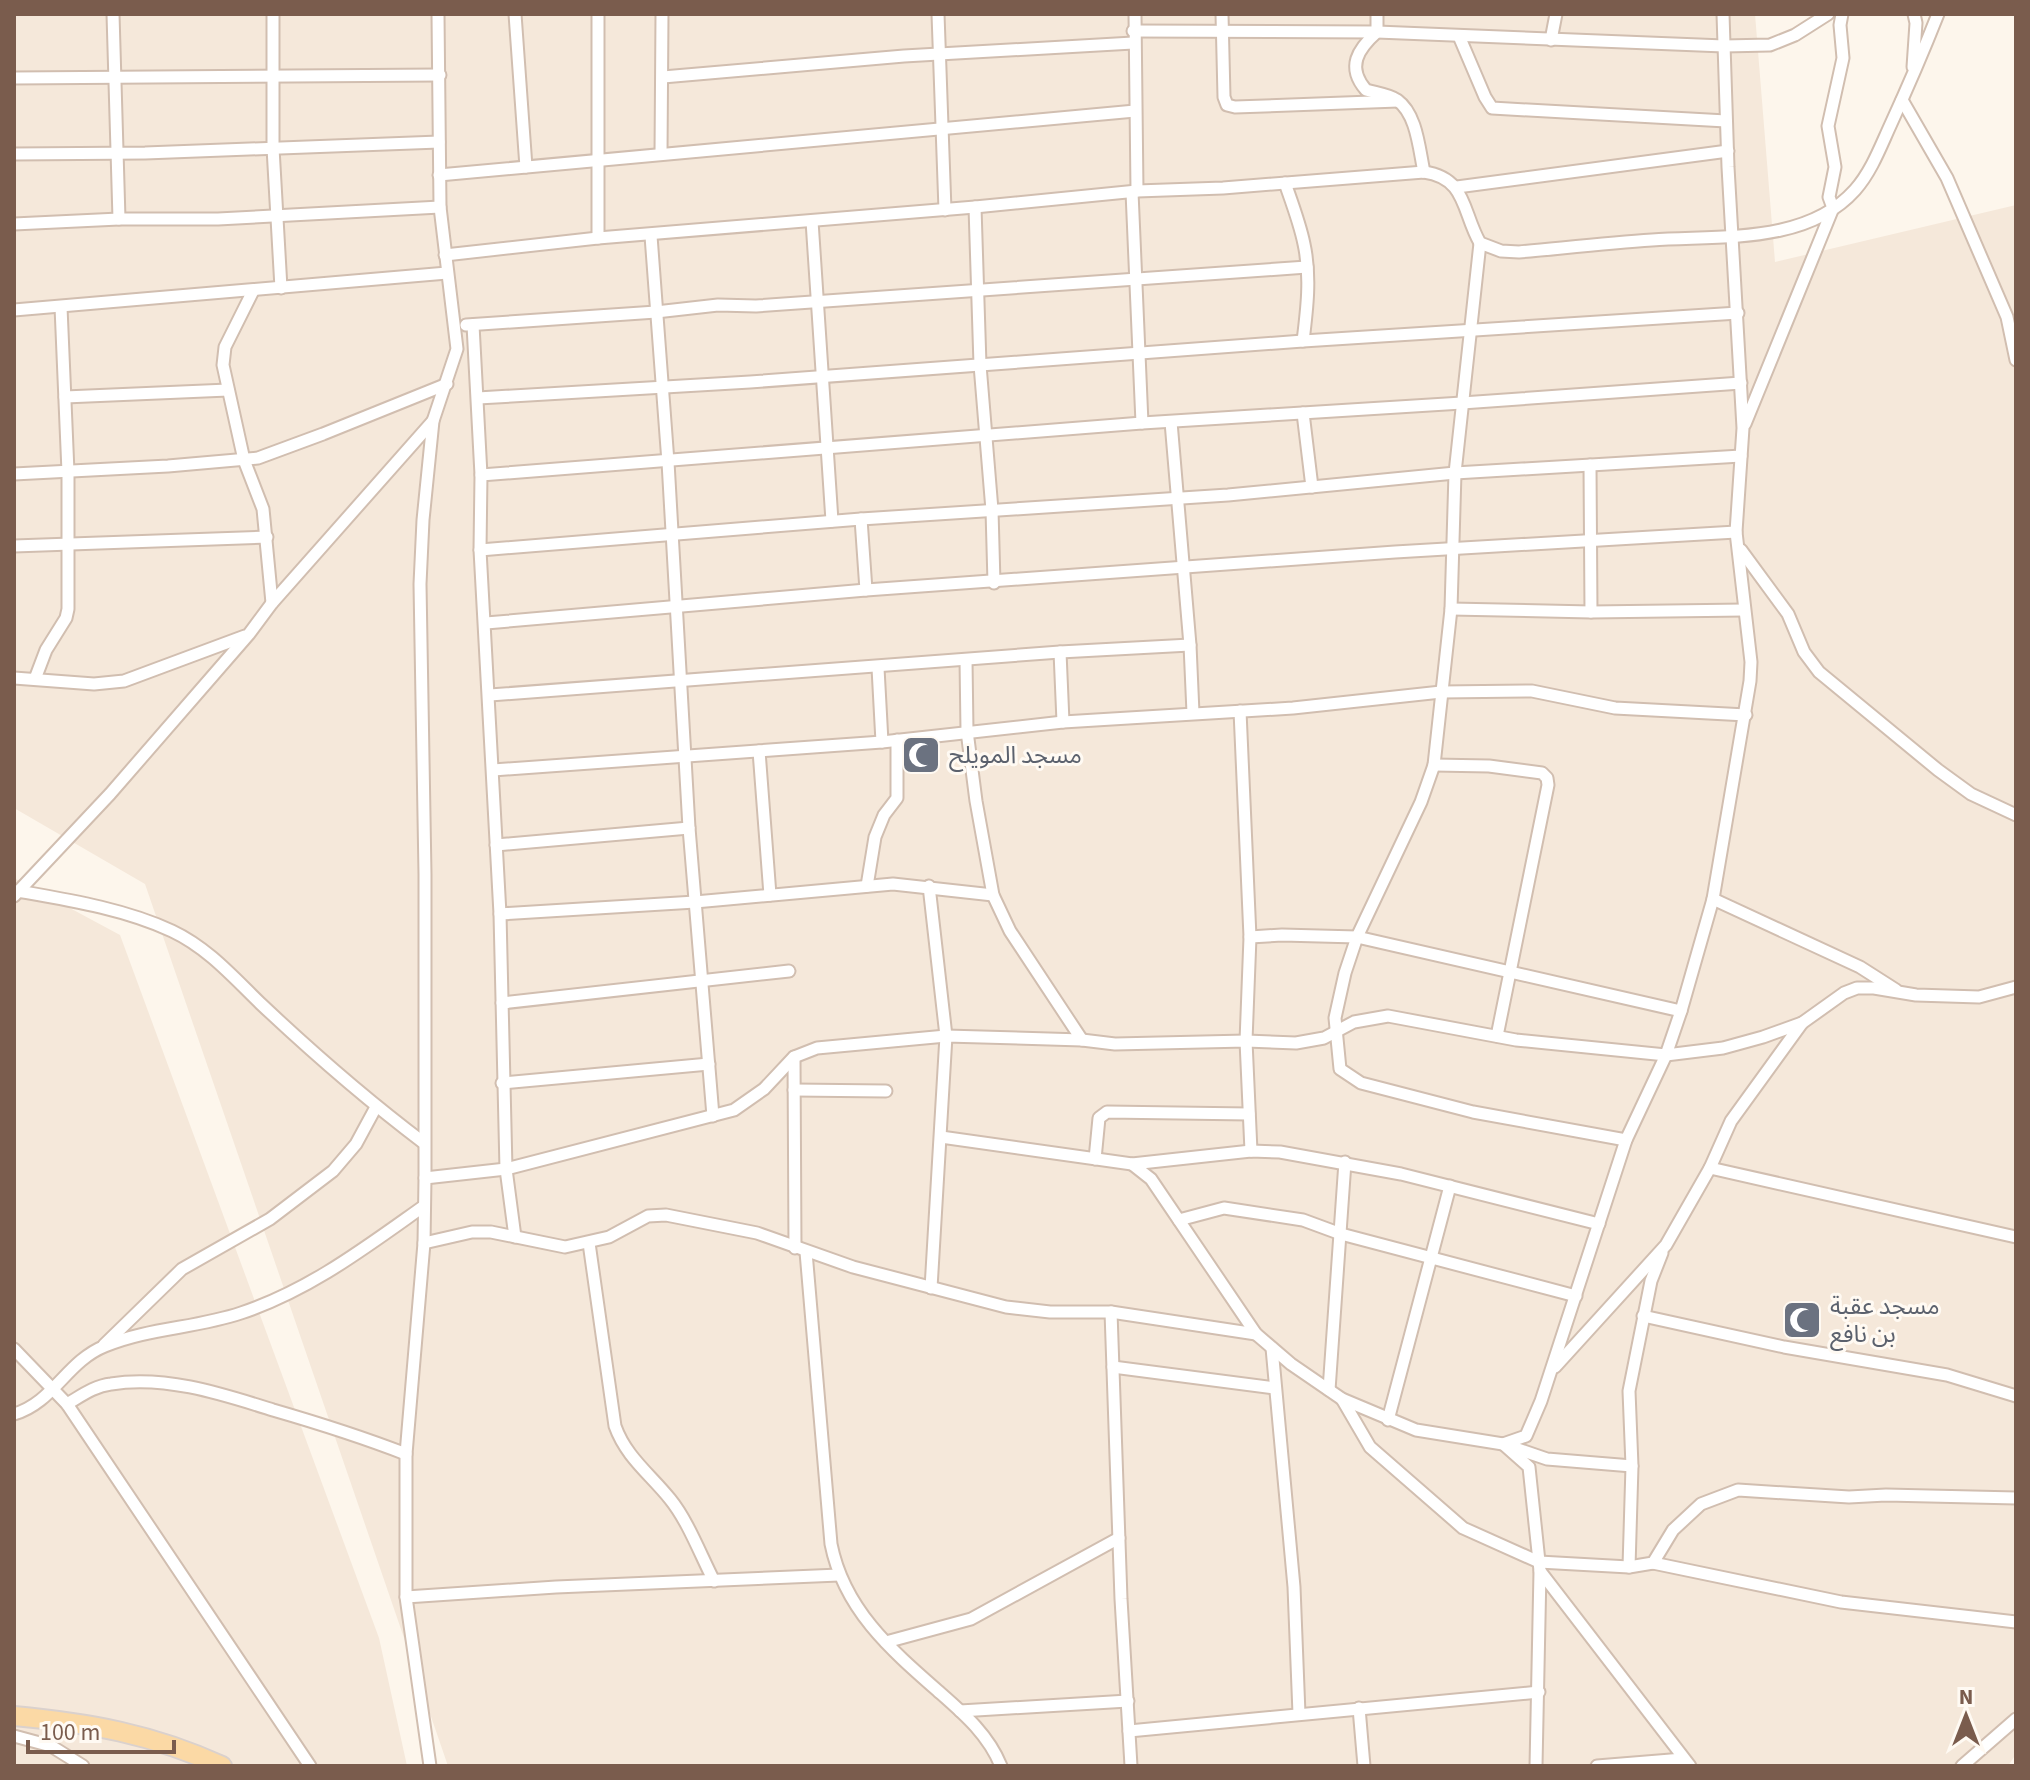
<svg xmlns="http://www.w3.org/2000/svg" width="2030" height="1780" viewBox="0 0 2030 1780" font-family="'Source Sans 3','Noto Sans Arabic',sans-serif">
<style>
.residential{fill:#f5e8da}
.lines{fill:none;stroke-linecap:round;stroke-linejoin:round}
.minor-casing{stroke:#d1beb0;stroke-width:15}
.primary-casing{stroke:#dad1cd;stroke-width:22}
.minor{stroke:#fff;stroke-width:11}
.primary{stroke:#fbd9a5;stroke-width:18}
.labels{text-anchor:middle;stroke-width:6;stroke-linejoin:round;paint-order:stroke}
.worship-label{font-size:24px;fill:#5b616d;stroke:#fffaf3;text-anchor:start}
</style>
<rect width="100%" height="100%" fill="#fdf6ec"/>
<g class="residential">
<polygon points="14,14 1755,14 1775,262 2016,205 2016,1754 2008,1766 448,1766 145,884 14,808"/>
<polygon points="14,878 120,935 379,1638 407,1766 14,1766"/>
</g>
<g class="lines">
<defs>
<g id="minor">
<polyline points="113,14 119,219"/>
<polyline points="273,14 273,148 281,288"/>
<polyline points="515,14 526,167"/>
<polyline points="598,14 598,238"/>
<polyline points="938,14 945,210"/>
<polyline points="1135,14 1137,191"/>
<polyline points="1222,14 1224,97 1227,105 1235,107 1398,101"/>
<path d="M1377,14V32C1358,49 1346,67 1366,90C1376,93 1388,94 1397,100C1417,114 1419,149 1424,172"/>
<polyline points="1133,31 1377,32 1724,46 1770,45 1795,35 1828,14"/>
<polyline points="1459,36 1485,97 1492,108 1726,121"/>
<polyline points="1551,40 1556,14"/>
<polyline points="1913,67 1916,23 1914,14"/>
<polyline points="663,77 904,56 1133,43"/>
<polyline points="14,78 440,75"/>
<polyline points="1902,100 1947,178 2007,317 2016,360"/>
<polyline points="14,154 145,153 439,142"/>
<polyline points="661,154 662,14"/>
<polyline points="439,175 1135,111"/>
<path d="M1285,183C1292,203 1300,224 1304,244C1311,276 1307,309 1303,341"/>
<polyline points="1457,187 1728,151"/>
<polyline points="1132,192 1142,423"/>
<polyline points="975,207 980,365 992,510 994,583"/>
<polyline points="812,221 832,521"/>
<polyline points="14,224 119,219 218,219 440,207"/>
<polyline points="651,236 668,462 689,828 713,1116"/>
<polyline points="1480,243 1455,473 1451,609 1434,765 1421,802 1357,937 1345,973 1335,1018 1340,1069 1361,1083 1473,1112 1626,1140"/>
<path d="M445,255L598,238L975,207L1137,191L1223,188L1424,172C1467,178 1462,212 1480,243L1501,251L1519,252C1563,248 1608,243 1652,240C1718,235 1806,245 1855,190C1871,172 1880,148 1890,126C1907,89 1923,52 1938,14"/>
<polyline points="253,291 225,347 223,365 244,460 263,509 272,603"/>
<polyline points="14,310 447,273"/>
<polyline points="466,325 656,312 718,305 756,306 1307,267"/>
<polyline points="473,325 481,475 480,550 500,914 506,1169 515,1237"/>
<polyline points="65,397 228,390"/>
<polyline points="478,398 750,382 1303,341 1738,313"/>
<polyline points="1303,413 1312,487"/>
<polyline points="1171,422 1190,645 1193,713"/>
<polyline points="1745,424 1833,208 1829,197 1835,167 1828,126 1843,58 1840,25 1842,14"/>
<polyline points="1590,465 1591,612"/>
<polyline points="14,474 168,466 258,458 323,434 447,384"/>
<polyline points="481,475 1142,423 1462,403 1741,383"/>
<polyline points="861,519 866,590"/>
<polyline points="14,546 267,537"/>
<polyline points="480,550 861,519 1228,495 1455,473 1741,456"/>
<polyline points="1741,550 1788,614 1804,652 1819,672 1938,770 1971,794 2016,815"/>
<polyline points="1451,609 1591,612 1744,610"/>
<polyline points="486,623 866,590 1395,552 1736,532"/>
<polyline points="1060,652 1063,722"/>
<polyline points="966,660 967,731 976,801 993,895 1010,931 1082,1040"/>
<polyline points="878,668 882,742"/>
<polyline points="14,678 94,684 124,681 245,636"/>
<polyline points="35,679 46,650 66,618 68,609 68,472 61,307"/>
<polyline points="490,695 1060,652 1190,645"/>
<polyline points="1240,711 1250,937 1246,1041 1251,1151"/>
<polyline points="759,751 770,895"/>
<polyline points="1434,765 1489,766 1542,773 1547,778 1548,785 1497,1036"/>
<polyline points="493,770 882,742 1063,722 1293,708 1441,692 1532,691 1615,708 1746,715"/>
<polyline points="496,845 689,828"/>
<polyline points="867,886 875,837 884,815 897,798 897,740"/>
<polyline points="929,886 946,1036 931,1288"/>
<path d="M18,891C69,900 125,909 172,931C208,948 233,977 261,1004C313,1053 367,1100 424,1143"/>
<polyline points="14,896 110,794 249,634 272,603 433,421"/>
<polyline points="1713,899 1860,967 1896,990"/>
<polyline points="500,914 695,902 893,884 993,895"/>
<polyline points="1250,937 1282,935 1357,937 1681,1011"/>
<polyline points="502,1003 789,971"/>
<polyline points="794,1057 795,1248"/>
<polyline points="502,1083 709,1064"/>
<polyline points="794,1090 886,1091"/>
<polyline points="941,1137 1132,1164 1251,1151 1280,1152 1401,1174 1599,1224"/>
<polyline points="1095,1159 1099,1118 1107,1112 1249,1114"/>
<polyline points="1132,1164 1151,1179 1256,1334 1291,1364 1342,1399 1416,1430 1503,1444 1547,1459 1632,1466"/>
<polyline points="1710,1168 2016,1237"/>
<polyline points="425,1178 506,1169 734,1110 764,1089 794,1057 817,1048 946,1036 1082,1040 1115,1044 1246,1041 1296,1043 1324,1038 1354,1022 1388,1016 1516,1040 1666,1055 1723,1048 1763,1037 1802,1023 1844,993 1857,988 1874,988 1916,995 1979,997 2016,987"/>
<polyline points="1179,1220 1224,1208 1303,1220 1341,1234 1576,1296"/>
<polyline points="424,1243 472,1232 491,1232 565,1247 609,1237 648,1216 666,1215 757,1233 853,1267 1006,1307 1050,1312 1111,1312 1256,1334"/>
<path d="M589,1243L615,1426C626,1457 650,1474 670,1499C688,1521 701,1556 714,1581"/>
<path d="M806,1252L831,1544C844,1609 890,1649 938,1691C963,1713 988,1734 1001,1766"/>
<polyline points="1111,1312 1121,1599 1131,1766"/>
<polyline points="1643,1316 1784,1347 1947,1375 2016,1396"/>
<polyline points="104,1345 182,1269 270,1219 333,1171 356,1144 376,1107"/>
<polyline points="1272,1348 1294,1587 1299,1714"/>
<polyline points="14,1349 67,1404 310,1766"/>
<polyline points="1113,1367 1275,1388"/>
<polyline points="1555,1367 1666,1245 1710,1168 1731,1121 1802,1023"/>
<polyline points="1329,1390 1345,1162"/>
<polyline points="1342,1399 1370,1447 1463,1528 1539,1562 1629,1567 1653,1563 1673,1530 1701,1504 1738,1490 1849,1497 1886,1495 2016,1498"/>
<path d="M67,1404C81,1396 94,1386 111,1384C165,1375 222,1394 273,1410C318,1423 362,1437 406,1454"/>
<path d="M14,1414C53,1403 67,1361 105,1346C148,1328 197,1328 241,1313C310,1290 366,1247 424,1206"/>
<polyline points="1388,1420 1450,1186"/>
<polyline points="1653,1563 1841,1602 2016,1622"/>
<polyline points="1629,1567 1632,1466 1629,1391 1651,1281 1662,1253"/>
<polyline points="1540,1571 1690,1766"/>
<polyline points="406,1597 556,1587 839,1575"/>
<polyline points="886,1642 971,1619 1119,1538"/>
<polyline points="1359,1708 1364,1766"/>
<polyline points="960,1711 1128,1701"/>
<polyline points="1129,1731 1539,1692"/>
<polyline points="14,1736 51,1746 83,1766"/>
<polyline points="430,1766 406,1597 406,1454 424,1243 425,1178 425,874 420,584 423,520 433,421 457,349 440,207 438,14"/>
<polyline points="1536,1766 1540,1571 1529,1467 1503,1444 1526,1436 1541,1401 1626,1140 1666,1055 1681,1011 1713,899 1750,681 1751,662 1736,532 1743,428 1728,167 1723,14"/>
<polyline points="1597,1766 1683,1759"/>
<polyline points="1962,1766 2016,1719"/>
</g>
<path id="primary" d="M14,1716C89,1723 152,1734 222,1766"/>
</defs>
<use href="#minor" class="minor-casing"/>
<use href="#primary" class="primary-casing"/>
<use href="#minor" class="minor"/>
<use href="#primary" class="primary"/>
</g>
<defs>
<symbol id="mosque-square" viewBox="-11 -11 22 22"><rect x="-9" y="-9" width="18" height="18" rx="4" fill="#6b7280" stroke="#fffaf3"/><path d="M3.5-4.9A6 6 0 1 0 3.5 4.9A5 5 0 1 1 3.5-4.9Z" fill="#fff"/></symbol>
</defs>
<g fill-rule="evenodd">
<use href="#mosque-square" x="899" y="733" width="44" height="44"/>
<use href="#mosque-square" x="1780" y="1298" width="44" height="44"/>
</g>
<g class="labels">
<g class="worship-label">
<text x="949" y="763">مسجد المويلح</text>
<text x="1830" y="1314">مسجد عقبة<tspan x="1830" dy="28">بن نافع</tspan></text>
</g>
</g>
<rect width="2030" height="1780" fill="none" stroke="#7a5c4d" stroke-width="32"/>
<g transform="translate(1966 1716)" stroke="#fffaf3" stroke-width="6" paint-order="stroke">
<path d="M0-6L14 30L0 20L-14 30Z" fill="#7a5c4d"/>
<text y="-12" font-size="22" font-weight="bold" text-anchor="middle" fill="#7a5c4d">N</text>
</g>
<path d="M28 1740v12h146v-12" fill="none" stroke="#7a5c4d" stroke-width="4"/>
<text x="40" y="1740" font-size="24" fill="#7a5c4d" stroke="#fffaf3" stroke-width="6" paint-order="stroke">100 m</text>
</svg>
